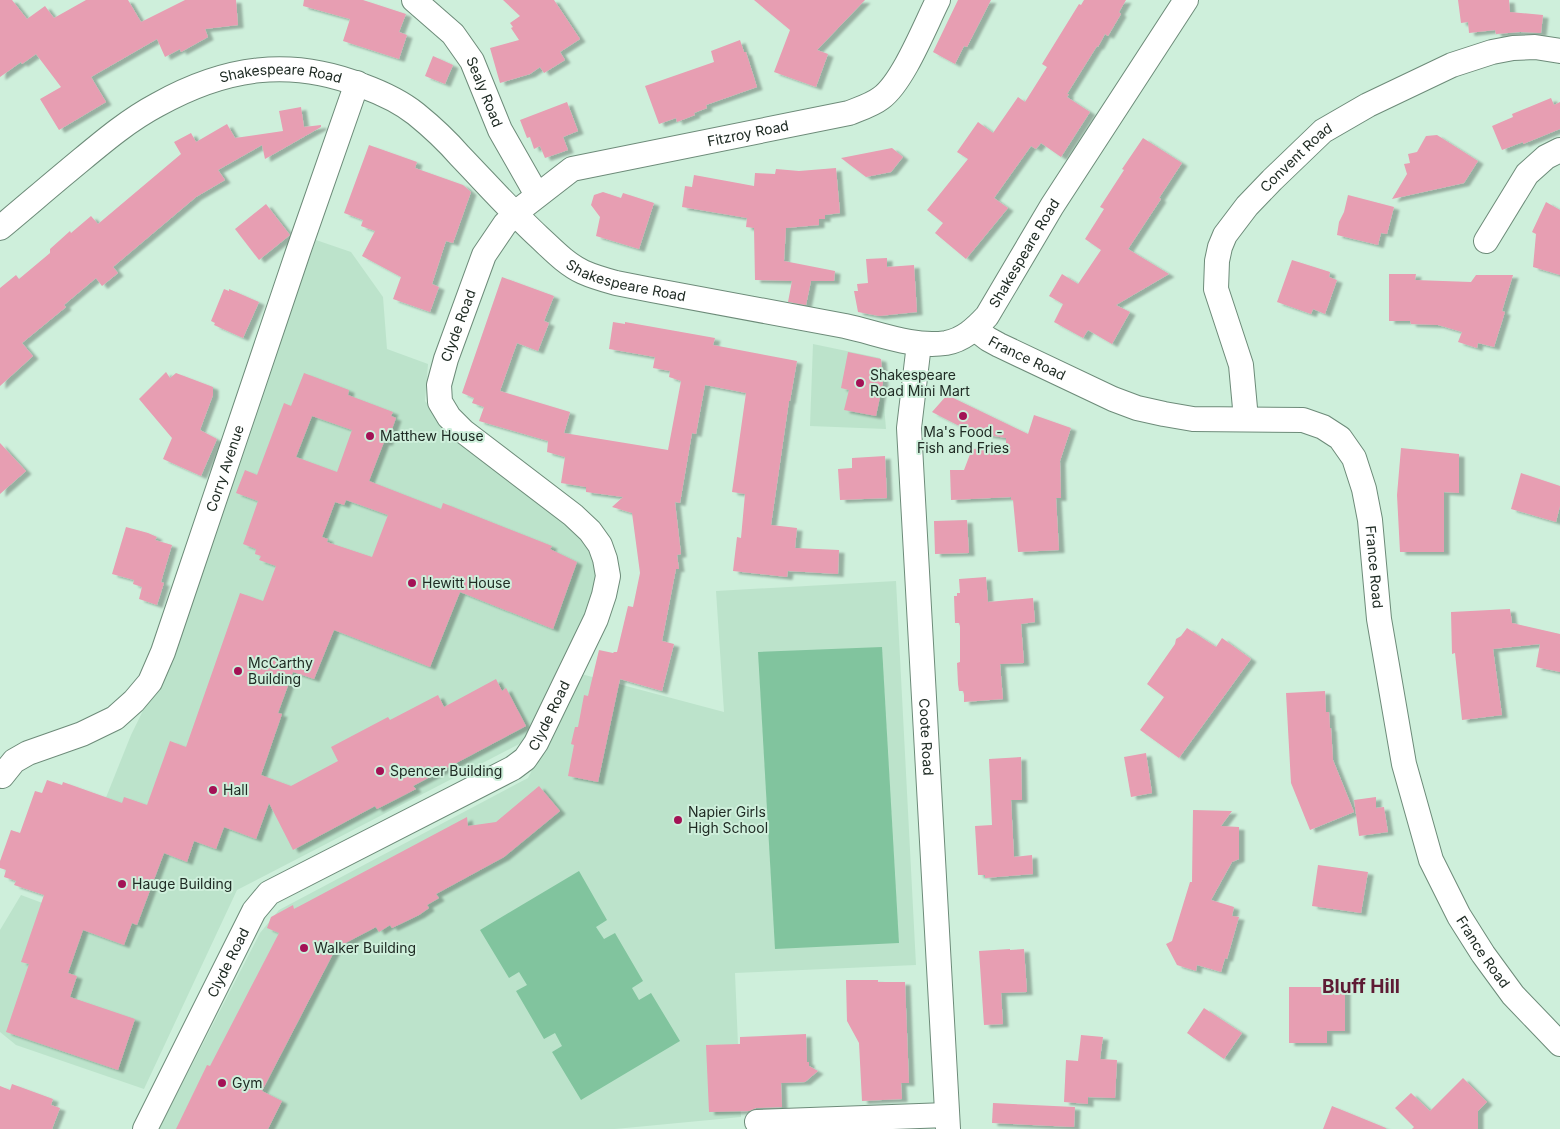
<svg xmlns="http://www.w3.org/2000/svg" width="1560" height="1129" viewBox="0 0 1560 1129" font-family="Inter,sans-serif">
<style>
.built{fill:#bce3cb}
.green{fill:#81c49e}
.building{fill:#e79eb2;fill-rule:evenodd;filter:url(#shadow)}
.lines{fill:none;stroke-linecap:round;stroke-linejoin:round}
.minor-casing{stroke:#6d8b79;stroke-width:26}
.minor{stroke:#fff;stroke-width:24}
.poi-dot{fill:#a31255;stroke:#ceefdb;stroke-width:2}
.labels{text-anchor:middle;stroke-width:4;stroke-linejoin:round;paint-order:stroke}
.street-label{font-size:14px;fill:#202c25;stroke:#ceefdb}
.poi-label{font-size:14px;fill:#202c25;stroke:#ceefdb;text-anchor:start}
.district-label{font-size:19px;font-weight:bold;fill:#5e1b34;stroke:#ceefdb}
</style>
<defs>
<filter id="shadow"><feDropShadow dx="5.5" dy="3" stdDeviation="1" flood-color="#0004"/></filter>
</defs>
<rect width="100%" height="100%" fill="#ceefdb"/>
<g class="built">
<polygon points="316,240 351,252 383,297 387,349 428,364 425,401 435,413 589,531 598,591 527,740 237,890 144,1089 16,1045 0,1032 0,930 21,895 61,910 131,735 166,664"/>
<polygon points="813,344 880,358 886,429 810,426"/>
<polygon points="896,581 916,965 735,973 741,1117 615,1129 159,1129 260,933 279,910 528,778 581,674 724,712 716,591"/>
</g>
<g class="green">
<polygon points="882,647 899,943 775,949 758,652"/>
<polygon points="579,871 607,920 596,927 604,939 615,933 643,981 632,988 639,1000 651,993 680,1041 581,1100 552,1052 562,1046 555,1033 544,1039 516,991 527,985 519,972 509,978 480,930"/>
</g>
<g class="building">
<polygon points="0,0 12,0 27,19 45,6 54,18 86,0 128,0 141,22 185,0 236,0 238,25 205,29 208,37 181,52 180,49 165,57 157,39 91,77 106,102 59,130 40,99 61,87 36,54 22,64 21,62 0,77"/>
<polygon points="304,0 363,0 406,14 399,32 407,35 399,59 343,41 350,19 303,6"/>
<polygon points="503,0 554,0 580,39 560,52 565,60 544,73 540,67 530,74 500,83 490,48 519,40 511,28 513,27 510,23 520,16"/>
<polygon points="754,0 865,0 817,50 828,54 816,87 774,72 790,30"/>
<polygon points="958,0 991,0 967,47 964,46 955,64 933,52"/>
<polygon points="1084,0 1126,0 1119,12 1121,14 1108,36 1105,34 1098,47 1097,46 1067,94 1069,94 1067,97 1090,112 1061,157 1041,143 1036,149 1031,146 994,198 1008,208 966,259 935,233 943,223 927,210 968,159 957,152 978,122 993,133 1018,97 1025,102 1047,67 1042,64 1079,4 1081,5"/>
<polygon points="1458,0 1509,0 1510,12 1543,15 1541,33 1520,32 1496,34 1495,30 1469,33 1468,22 1461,23"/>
<polygon points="740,40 744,52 746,52 757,87 706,105 707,108 694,113 695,115 677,122 676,118 659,124 645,86 714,62 711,51"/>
<polygon points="433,56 453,65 445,84 425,76"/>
<polygon points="1551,98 1554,105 1560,102 1560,129 1523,144 1523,142 1502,150 1492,126 1513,117 1512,114"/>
<polygon points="567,102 578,131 563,137 568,150 545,158 540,146 534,149 530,137 527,138 520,120"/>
<polygon points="301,107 304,127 321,125 321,127 265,159 262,145 218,170 225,180 196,197 113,267 118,273 102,286 96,278 64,305 66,307 22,343 33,356 0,386 0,288 16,275 19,279 50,253 50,249 70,231 71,233 91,216 98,224 181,154 174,142 191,133 196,142 227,124 235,138 283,131 279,111"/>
<polygon points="1437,135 1478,161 1464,183 1392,199 1407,174 1404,164 1410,163 1408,154 1417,152 1426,136"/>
<polygon points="1143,138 1182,163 1159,198 1161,199 1128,249 1169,274 1116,305 1130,312 1112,344 1088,330 1083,338 1054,322 1063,304 1049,296 1062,274 1078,284 1101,250 1085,239 1104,209 1100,207 1124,170 1122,169"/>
<polygon points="369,145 417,162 415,168 463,185 471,192 453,243 446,241 432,284 439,287 430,312 393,299 401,277 362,256 375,231 361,226 363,220 344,213"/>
<polygon points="892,148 903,157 891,172 866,177 841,158"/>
<polygon points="836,168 840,213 825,215 825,219 819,219 819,225 786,228 784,261 835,271 834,281 811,281 806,305 788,302 792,281 755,280 754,228 746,227 747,218 682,207 685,186 692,187 694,175 754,186 755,173 775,174 776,169 799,171"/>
<polygon points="603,192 621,198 623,193 654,203 639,249 596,236 600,217 591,205 594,195"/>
<polygon points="1348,195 1394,207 1387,234 1381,233 1378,245 1337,235 1339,222 1344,212"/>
<polygon points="1546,202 1560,210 1560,275 1533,267 1536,234 1532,232"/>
<polygon points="266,204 290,235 259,260 235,229"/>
<polygon points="887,258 887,267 914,265 917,312 879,316 858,312 854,291 858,291 857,284 868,283 866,259"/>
<polygon points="1292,260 1330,272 1329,277 1337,280 1325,314 1313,309 1311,314 1277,302"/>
<polygon points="1389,274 1416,274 1415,280 1471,282 1476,275 1513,275 1502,311 1505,312 1494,347 1478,343 1477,348 1458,342 1462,332 1438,325 1411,324 1410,321 1389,321"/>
<polygon points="502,277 554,296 544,321 549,323 538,351 517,343 500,391 570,412 564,433 668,450 681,381 669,377 670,371 653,368 655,357 609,349 613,322 625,324 625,322 715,338 713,345 797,361 790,401 789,401 771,525 797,528 795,548 839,550 838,574 788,571 787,577 733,571 737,537 741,538 745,494 732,492 746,393 705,385 696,434 692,433 680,503 675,502 681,554 677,555 679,569 676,569 662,641 674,644 662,691 620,679 598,782 568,776 574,745 571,744 575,727 578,727 584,695 588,696 599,650 613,653 614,652 617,652 628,606 633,607 640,573 632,513 612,507 623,497 586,492 586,487 561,483 565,457 547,452 548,441 479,421 484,407 472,403 474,398 462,393"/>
<polygon points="224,289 229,291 229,289 259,302 243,338 214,325 215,323 211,321"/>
<polygon points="848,352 881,359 883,383 876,416 844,410 849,390 841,388"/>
<polygon points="166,372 170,378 176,373 213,387 213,395 200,430 217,439 201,476 163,459 172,438 139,399"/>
<path d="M304,373L349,390L348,395L393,412L391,416L396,418L387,443L384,442L369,481L441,509L443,503L552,546L550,549L577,562L553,629L460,592L430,667L334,630L314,679L293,672L278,713L282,714L261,775L291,786L338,761L331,747L388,717L390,720L438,695L444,707L496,679L502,691L506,688L526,726L413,786L416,789L377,809L375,806L293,850L269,803L256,839L224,827L216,849L194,841L187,862L164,853L137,925L132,923L124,945L83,930L68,973L77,976L70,997L135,1019L118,1070L6,1032L29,964L21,962L44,895L14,885L16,881L4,877L6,870L0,868V861L11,830L20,833L35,791L42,793L47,780L62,785L63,782L122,803L124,797L147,805L170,741L186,747L240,593L263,601L276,566L259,560L261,556L255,554L256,549L243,544L258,501L236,493L245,470L257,475L284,403L291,406ZM312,416L352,430L337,472L296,457ZM346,500L388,515L372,557L327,542L328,539L322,537L335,502L344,505Z"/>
<polygon points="947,395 1028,434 1034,415 1071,428 1060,461 1061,498 1056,498 1059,550 1018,552 1013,500 1011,500 1011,497 951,500 950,470 964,470 972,449 1006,447 1006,438 971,432 932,412"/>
<polygon points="0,443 26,471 0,494"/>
<polygon points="1401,448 1459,454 1459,493 1444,492 1444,552 1400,552 1397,495"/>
<polygon points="885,456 887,498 840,500 838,469 852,468 852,458"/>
<polygon points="1521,473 1560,486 1560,506 1556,522 1511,509"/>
<polygon points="967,520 969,553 935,554 934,521"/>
<polygon points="126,527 148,533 157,537 155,540 172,545 161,582 164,583 157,605 139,599 142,587 133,584 134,580 112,574"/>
<polygon points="986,577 988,602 1033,598 1035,622 1021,624 1024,663 1000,664 1003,699 964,702 964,694 963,691 959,691 958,684 957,663 960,662 960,626 959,623 955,623 954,596 957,596 957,593 960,593 959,579"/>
<polygon points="1510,609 1512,623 1560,634 1560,672 1536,667 1540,644 1493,649 1502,715 1462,720 1455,653 1452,654 1451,612"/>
<polygon points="1187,628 1216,647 1222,638 1251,659 1179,758 1140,730 1164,697 1147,684 1175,644 1176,639 1181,636"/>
<polygon points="1325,691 1326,712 1329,712 1330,728 1331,728 1333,760 1354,812 1310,830 1291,783 1286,693"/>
<polygon points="1146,753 1152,793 1131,797 1124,757"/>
<polygon points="1021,757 1022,800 1011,800 1014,857 1032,855 1033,874 985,878 985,875 978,875 975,826 992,825 989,759"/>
<polygon points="539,786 560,811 504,857 436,894 439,898 427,905 429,908 419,915 392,928 390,925 379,932 376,927 336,948 262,1091 282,1101 268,1129 176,1129 207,1065 210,1066 279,933 267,928 271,917 293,905 294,909 467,817 468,826 496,822"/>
<polygon points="1376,797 1376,808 1384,807 1388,832 1359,836 1354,800"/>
<polygon points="1193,810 1232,811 1221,826 1239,827 1239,859 1232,862 1211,900 1234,907 1232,916 1239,917 1227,959 1225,958 1221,972 1197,965 1196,971 1177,965 1166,944 1172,941 1190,882 1192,882"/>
<polygon points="1318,865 1368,872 1361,913 1312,906"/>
<polygon points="1010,949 1010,950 1024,949 1027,992 1001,993 1003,1024 984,1025 979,951"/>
<polygon points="846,980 878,980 878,982 905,982 909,1083 901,1083 902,1099 862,1101 859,1043 847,1021"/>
<polygon points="1289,987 1345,987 1345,1031 1327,1031 1327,1043 1289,1043"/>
<polygon points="1204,1008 1242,1033 1224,1059 1187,1033"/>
<polygon points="806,1034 807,1062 809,1062 809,1066 818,1071 805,1082 781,1083 782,1107 756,1108 749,1111 709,1112 706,1045 740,1044 740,1037"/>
<polygon points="1081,1035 1103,1037 1100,1059 1117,1060 1115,1098 1088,1097 1088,1104 1064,1102 1066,1060 1078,1061"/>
<polygon points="1463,1078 1487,1102 1478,1111 1478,1129 1412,1129 1414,1127 1395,1108 1411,1093 1430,1111"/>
<polygon points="12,1084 53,1099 51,1105 60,1108 52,1129 0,1129 0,1086 10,1090"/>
<polygon points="993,1103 1075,1107 1074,1127 992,1123"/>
<polygon points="1332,1106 1386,1128 1386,1129 1323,1129"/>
</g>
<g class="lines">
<defs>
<g id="minor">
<path id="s1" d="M414,0L453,34L472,61L500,130L537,195"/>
<path id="s2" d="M0,228C23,209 46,189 69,170C97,147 125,122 157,105C225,67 290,57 363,86C382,93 401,102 416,114C432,127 447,141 460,156C486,183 511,211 539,237C553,250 566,264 583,272C594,277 605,280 616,283C692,298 768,312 845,326C878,333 912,348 946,343C963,340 975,329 987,316L1052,206L1186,0"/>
<polyline points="1486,241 1527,174 1546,157 1560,150"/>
<path id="s3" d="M975,329L988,339L999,345L1113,399L1137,408L1164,414L1193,419L1303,420L1323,427L1340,438L1354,458L1364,489L1370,520L1379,619L1404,764L1431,860L1459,916L1483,954L1513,995L1560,1044"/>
<path id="s4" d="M919,344L909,428L948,1129"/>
<path id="s5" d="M1246,419L1241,365L1216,289L1217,261L1220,247L1225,235L1247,206L1272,180L1323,131L1368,105L1452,65L1492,52L1513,48L1535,47L1560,51"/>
<path id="s6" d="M2,776L14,761L28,753L82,734L115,718L134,701L150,682L163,652L298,252L357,83"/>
<polyline points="757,1122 947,1115"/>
<path id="s7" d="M145,1129L254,911L269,893L513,768L525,759L536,743L596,619L604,595L608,576L605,559L600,545L590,531L573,515L463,431L449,417L440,402L439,385L446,359L484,255L505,224L523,207L572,169L849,113C859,109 872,105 881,98C903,82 925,26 938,0"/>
</g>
</defs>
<use href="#minor" class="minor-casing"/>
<use href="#minor" class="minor"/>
</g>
<g class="poi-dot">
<circle cx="860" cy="383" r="5"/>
<circle cx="963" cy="416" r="5"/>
<circle cx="370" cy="436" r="5"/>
<circle cx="412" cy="583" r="5"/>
<circle cx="238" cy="671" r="5"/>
<circle cx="380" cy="771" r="5"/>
<circle cx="213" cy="790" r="5"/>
<circle cx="678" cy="820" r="5"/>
<circle cx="122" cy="884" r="5"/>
<circle cx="304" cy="948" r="5"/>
<circle cx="222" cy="1083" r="5"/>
</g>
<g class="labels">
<g class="street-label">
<text dy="5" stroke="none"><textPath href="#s2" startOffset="330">Shakespeare Road</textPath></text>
<text dy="5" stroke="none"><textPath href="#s1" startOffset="118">Sealy Road</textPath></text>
<text dy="5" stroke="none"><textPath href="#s7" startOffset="1465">Fitzroy Road</textPath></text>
<text dy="5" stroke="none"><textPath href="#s5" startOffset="295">Convent Road</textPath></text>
<text dy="5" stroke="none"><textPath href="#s2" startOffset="1199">Shakespeare Road</textPath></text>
<text dy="5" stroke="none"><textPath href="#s2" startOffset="749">Shakespeare Road</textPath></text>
<text dy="5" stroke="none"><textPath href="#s7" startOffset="1086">Clyde Road</textPath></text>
<text dy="5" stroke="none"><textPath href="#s3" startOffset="60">France Road</textPath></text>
<text dy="5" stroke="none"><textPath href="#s6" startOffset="406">Corry Avenue</textPath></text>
<text dy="5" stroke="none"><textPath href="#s3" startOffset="525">France Road</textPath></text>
<text dy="5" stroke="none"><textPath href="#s7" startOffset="606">Clyde Road</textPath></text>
<text dy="5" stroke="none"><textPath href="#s4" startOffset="394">Coote Road</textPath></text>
<text dy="5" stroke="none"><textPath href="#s3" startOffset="930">France Road</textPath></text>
<text dy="5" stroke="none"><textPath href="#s7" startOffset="186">Clyde Road</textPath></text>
</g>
<g class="poi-label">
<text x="870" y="380">Shakespeare<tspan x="870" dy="16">Road Mini Mart</tspan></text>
<text x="963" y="437" text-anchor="middle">Ma's Food -<tspan x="963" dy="16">Fish and Fries</tspan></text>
<text x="380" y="441">Matthew House</text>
<text x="422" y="588">Hewitt House</text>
<text x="248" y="668">McCarthy<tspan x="248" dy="16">Building</tspan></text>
<text x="390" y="776">Spencer Building</text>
<text x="223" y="795">Hall</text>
<text x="688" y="817">Napier Girls<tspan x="688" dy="16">High School</tspan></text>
<text x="132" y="889">Hauge Building</text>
<text x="314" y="953">Walker Building</text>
<text x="232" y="1088">Gym</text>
</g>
<g class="district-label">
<text x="1361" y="993">Bluff Hill</text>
</g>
</g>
</svg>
